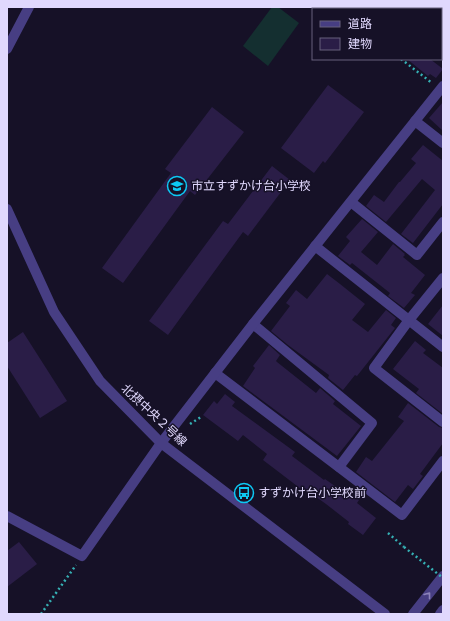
<svg xmlns="http://www.w3.org/2000/svg" width="450" height="621" viewBox="0 0 450 621" font-family="'Fira Sans Condensed','Noto Sans JP',sans-serif">
<style>
.green{fill:#142f30}
.building{fill:#2a1d47}
.lines{fill:none;stroke-linecap:round;stroke-linejoin:round}
.path{stroke:#35b0b4;stroke-width:2.5;stroke-dasharray:2 3;stroke-linecap:butt}
.minor{stroke:#473e83;stroke-width:10}
.tertiary{stroke:#473e83;stroke-width:10}
.path-bridge{stroke:#35b0b4;stroke-width:2.5;stroke-dasharray:2 3;stroke-linecap:butt}
.oneway{stroke:#8c83ba}
.labels{text-anchor:middle;stroke-width:3;stroke-linejoin:round;paint-order:stroke}
.poi-label{font-size:12px;fill:#e0d8fd;stroke:#161127;text-anchor:start}
.street-label{font-size:12px;fill:#e0d8fd;stroke:#161127}
</style>
<rect width="100%" height="100%" fill="#161127"/>
<polygon class="green" points="272,7 278,7 299,23 268,66 243,46"/>
<g class="building">
<polygon points="407,59 430,59 443,69 436,78 430,74 428,76"/>
<polygon points="328,85 364,112 325,163 323,161 314,173 281,148"/>
<polygon points="443,102 443,131 429,118"/>
<polygon points="212,107 244,132 195,195 190,191 123,283 102,268 171,173 165,169"/>
<polygon points="423,145 443,161 443,204 413,243 401,234 435,190 422,179 386,222 366,206 374,195 384,202 399,182 400,182 416,163 411,159"/>
<polygon points="272,166 290,180 248,236 243,232 168,335 149,321 223,221 228,224"/>
<polygon points="362,219 378,232 361,252 377,265 393,244 405,254 404,255 405,255 403,257 425,275 411,293 415,295 404,308 388,296 390,293 352,263 350,265 338,256 350,241 346,237"/>
<polygon points="327,274 340,284 365,304 352,320 368,332 386,310 396,318 391,325 395,328 357,376 355,375 343,390 328,378 329,375 288,345 271,331 290,306 286,303 296,290 307,299"/>
<polygon points="443,305 443,336 428,324"/>
<polygon points="23,332 67,401 40,418 7,366 7,343"/>
<polygon points="415,341 426,350 423,353 443,368 443,414 416,393 419,389 393,369"/>
<polygon points="269,345 280,355 276,361 277,362 316,393 320,388 335,401 333,404 361,426 337,456 243,386 255,368 253,366"/>
<polygon points="225,394 235,402 232,406 295,452 292,456 324,480 325,479 346,494 348,492 359,500 357,503 376,518 363,535 348,524 349,522 326,504 302,487 301,489 263,460 267,454 243,435 238,441 203,415 214,401 217,404"/>
<polygon points="408,403 439,427 443,428 443,443 420,474 423,476 413,489 408,485 395,502 356,472 366,457 372,461 404,421 398,417"/>
<polygon points="19,542 37,564 7,587 7,551"/>
</g>
<g class="lines">
<g class="path">
<polyline points="334,7 337,9"/>
<polyline points="401,59 432,83"/>
<polyline points="190,424 201,417"/>
<polyline points="388,533 404,547"/>
<polyline points="41,614 76,565"/>
</g>
<g class="minor">
<polyline points="392,7 394,9"/>
<polyline points="441,46 443,48"/>
<polyline points="415,121 443,143"/>
<polyline points="351,202 417,255 443,222"/>
<polyline points="315,246 443,347"/>
<polyline points="443,278 409,320 374,368 443,422"/>
<polyline points="253,324 372,423 339,467"/>
<polyline points="215,373 402,515 443,461"/>
<polyline points="7,516 82,556 161,443 253,324 443,86"/>
</g>
<g class="tertiary">
<polyline points="7,49 29,7"/>
<polyline points="7,209 54,312 100,381 161,443 385,614"/>
<polyline points="413,614 443,576"/>
<polyline points="440,614 443,610"/>
</g>
<polyline class="path-bridge" points="404,547 443,578"/>
</g>
<defs><path id="oneway-chevron" d="M-2-3.5L2.5 0L-2 3.5" fill="none" stroke-width="1.6" stroke-linecap="round" stroke-linejoin="round"/></defs>
<use class="oneway" href="#oneway-chevron" transform="translate(428 595) rotate(-52)"/>
<defs>
<symbol id="school-ring" viewBox="-11 -11 22 22"><circle r="9.5" fill="#161127" stroke="#0dc8f4" stroke-width="1.5"/><path d="M0-5L7-2L0 1L-7-2ZM-4 1L0 2.5L4 1V4Q0 6-4 4Z" fill="#0dc8f4"/></symbol>
<symbol id="bus-ring" viewBox="-11 -11 22 22"><circle r="9.5" fill="#161127" stroke="#0dc8f4" stroke-width="1.5"/><path d="M-5-6H5V4H4V6H2V4H-2V6H-4V4H-5ZM-3.5-4V0h7V-4ZM-3.5 1.2v1.5H-2V1.2ZM2 1.2v1.5H3.5V1.2Z" fill="#0dc8f4"/></symbol>
</defs>
<g fill-rule="evenodd">
<use href="#school-ring" x="166" y="175" width="22" height="22"/>
<use href="#bus-ring" x="233" y="482" width="22" height="22"/>
</g>
<g class="labels">
<g class="poi-label">
<text x="191" y="190">市立すずかけ台小学校</text>
<text x="258" y="497">すずかけ台小学校前</text>
</g>
<g class="street-label">
<text transform="translate(154 415) rotate(43)" y="4">北摂中央２号線</text>
</g>
</g>
<rect width="450" height="621" fill="none" stroke="#e0d8fd" stroke-width="16"/>
<rect x="312" y="8" width="130" height="52" fill="#161127" stroke="#67617d"/>
<rect x="320" y="21" width="20" height="6" fill="#473e83" stroke="#67617d"/>
<text x="348" y="28" font-size="12" fill="#e0d8fd">道路</text>
<rect x="320" y="38" width="20" height="12" fill="#2a1d47" stroke="#67617d"/>
<text x="348" y="48" font-size="12" fill="#e0d8fd">建物</text>
</svg>
